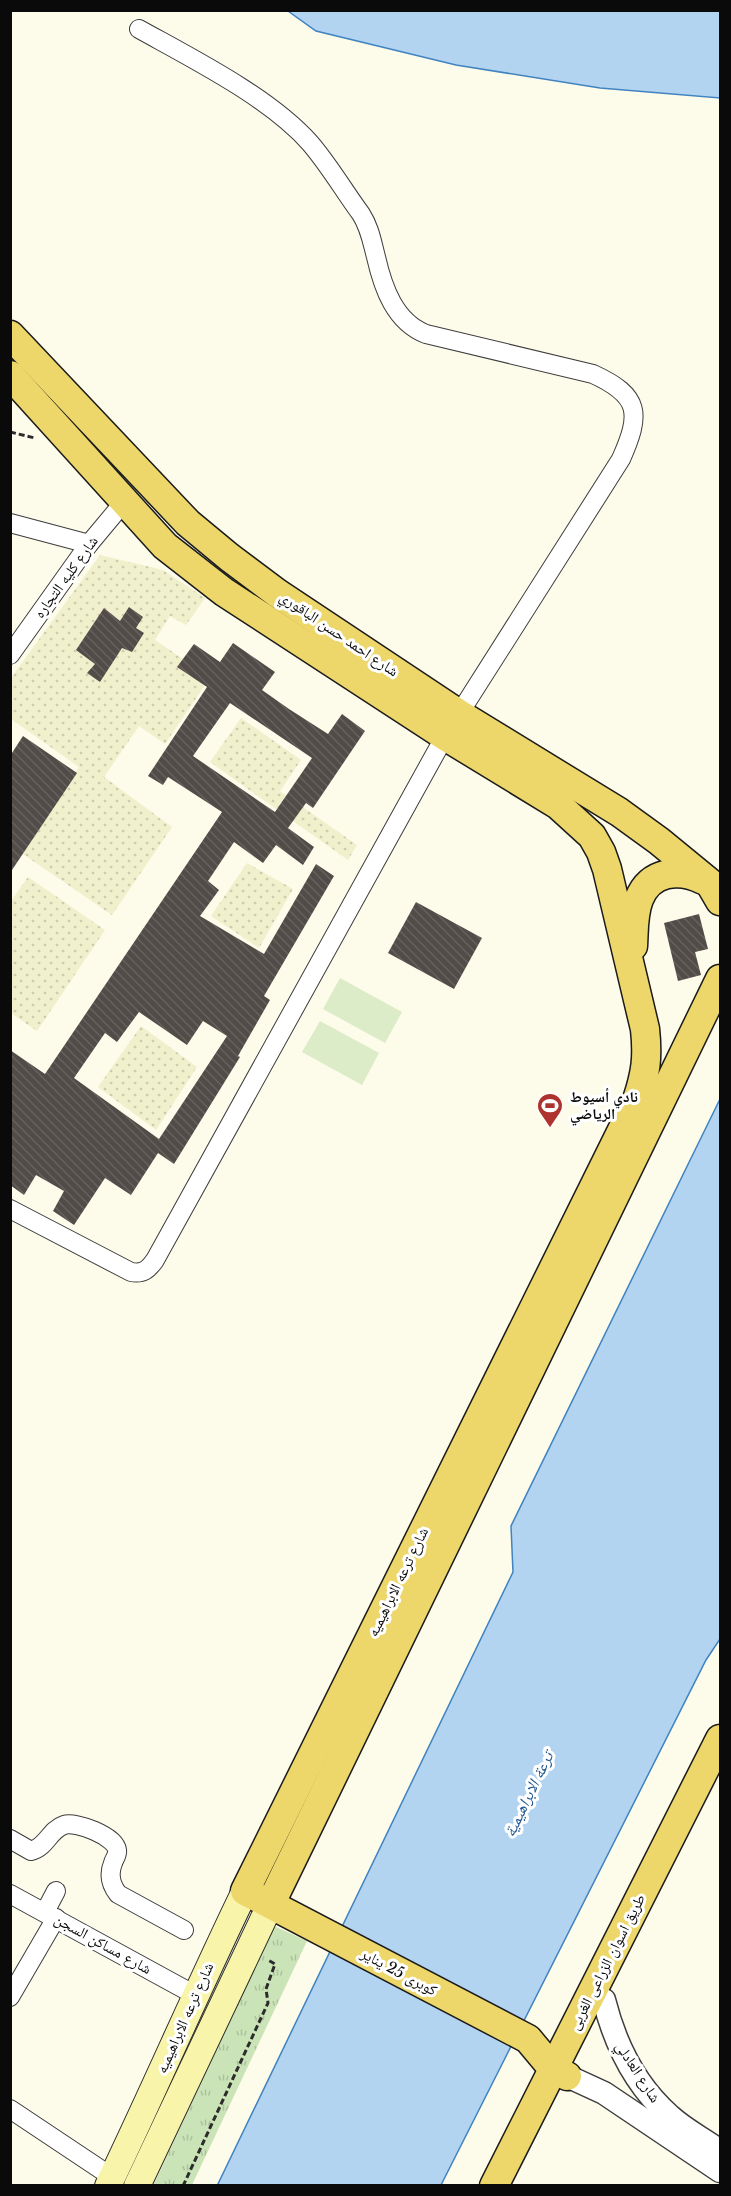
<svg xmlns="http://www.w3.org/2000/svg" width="731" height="2196" viewBox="0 0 731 2196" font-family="'Libre Baskerville','Noto Naskh Arabic',serif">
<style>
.farmland{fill:url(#farmland-dots)}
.grass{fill:url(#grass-tufts)}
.pitch{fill:#ddecc8}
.water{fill:#b2d4f0;stroke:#4083c1;stroke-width:1.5}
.building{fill:url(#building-back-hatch);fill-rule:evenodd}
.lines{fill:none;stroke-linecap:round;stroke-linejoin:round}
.minor-casing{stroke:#3d3d3d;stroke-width:20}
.tertiary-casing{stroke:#3d3d3d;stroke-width:25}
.secondary-casing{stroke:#2c2c2c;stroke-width:28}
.primary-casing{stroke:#1b1b1b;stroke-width:31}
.path{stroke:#2c2c2c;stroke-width:3;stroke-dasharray:6 3;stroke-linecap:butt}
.minor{stroke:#fff;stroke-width:18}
.tertiary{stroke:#fff;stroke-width:22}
.secondary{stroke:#f8f5aa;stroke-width:26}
.primary{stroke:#edd76a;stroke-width:28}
.labels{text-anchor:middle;stroke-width:6;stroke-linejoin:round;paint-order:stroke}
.street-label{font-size:15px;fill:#0a0a0a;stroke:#fff}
.poi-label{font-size:15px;font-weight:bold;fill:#0a0a0a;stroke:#fff;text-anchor:start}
.water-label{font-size:16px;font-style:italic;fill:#1f5690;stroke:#fff}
</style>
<defs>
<pattern id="farmland-dots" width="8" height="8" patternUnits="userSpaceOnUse" patternTransform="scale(1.5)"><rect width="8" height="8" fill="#f1f0cc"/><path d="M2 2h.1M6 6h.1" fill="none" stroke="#cdccae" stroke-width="1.8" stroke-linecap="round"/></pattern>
<pattern id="grass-tufts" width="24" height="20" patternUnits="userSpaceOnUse" patternTransform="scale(1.5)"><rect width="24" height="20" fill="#cbe4b7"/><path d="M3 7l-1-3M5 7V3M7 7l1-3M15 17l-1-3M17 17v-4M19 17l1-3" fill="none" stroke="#adc29c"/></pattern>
<pattern id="building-back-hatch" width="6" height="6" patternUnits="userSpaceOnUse" patternTransform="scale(1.5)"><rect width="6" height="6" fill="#524c48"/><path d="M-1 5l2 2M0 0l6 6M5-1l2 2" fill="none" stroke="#66615e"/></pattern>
</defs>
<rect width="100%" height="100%" fill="#fdfbe9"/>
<g class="farmland">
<polygon points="100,555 163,570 205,598 186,625 170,616 155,640 183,659 178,667 205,685 165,744 139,726 104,777 172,827 112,915 23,854 79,767 11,719 11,678"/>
<polygon points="241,718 301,760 280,791 357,845 348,860 210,762"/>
<polygon points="247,863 293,889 259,948 211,916"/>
<polygon points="28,877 105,930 37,1031 11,1013 11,901"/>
<polygon points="141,1026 197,1067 156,1130 98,1087"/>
</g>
<polygon class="grass" points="274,1926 307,1941 192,2185 153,2186"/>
<g class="pitch">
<polygon points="340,978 402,1012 385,1043 323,1009"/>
<polygon points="320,1021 379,1053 362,1085 302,1052"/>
</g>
<g class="water">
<polygon points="288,11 720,11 720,98 600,88 456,65 316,31"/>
<polygon points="720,1099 720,1639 706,1660 441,2185 217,2186 513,1572 511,1526"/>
</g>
<g class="building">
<polygon points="129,607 143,617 136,628 144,633 132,652 122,648 100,682 87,673 95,664 76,650 104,608 120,621"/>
<path d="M233,643L275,672L262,690L289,709L328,734L342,714L365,731L313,808L306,803L288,828L314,847L303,865L276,845L263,863L234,842L208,881L219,890L200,916L264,954L316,864L334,876L264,996L270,1000L238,1056L240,1057L174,1164L158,1153L131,1195L105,1178L74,1225L53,1211L64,1191L36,1175L24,1195L10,1185V1050L45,1074L222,812L168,777L163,785L148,776L207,687L177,667L194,644L220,662ZM230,703L312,758L275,812L193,756ZM139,1012L187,1045L203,1021L227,1036L159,1139L74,1078L105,1033L117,1042Z"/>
<polygon points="23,736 77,773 10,873 10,756"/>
<polygon points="416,902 482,938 454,989 388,953"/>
<polygon points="699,914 708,949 695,952 701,975 678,981 664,923"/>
</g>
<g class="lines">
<defs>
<g id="minor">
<path d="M139,29C193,59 269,97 310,143C329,165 344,191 361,214C370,228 372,242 376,257C383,288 395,322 426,334L593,374C641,396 641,414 621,459L459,714"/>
<polyline points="10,523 89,544"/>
<polyline points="10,655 89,544 124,502"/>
<path d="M10,1209L131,1272C143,1274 148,1270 155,1260L445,736"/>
<path d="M10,1839L31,1851C47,1847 49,1830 64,1825C76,1821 115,1836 117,1850C118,1855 114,1859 113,1863C108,1875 111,1885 118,1894L184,1930"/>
<polyline points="10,1894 195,1995"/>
<polyline points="45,1912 56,1891"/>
<polyline points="10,1997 56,1918"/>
<polyline points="10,2109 112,2177"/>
</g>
<g id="tertiary">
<path d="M604,2000C615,2044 636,2086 670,2116C685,2130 704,2139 720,2151"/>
<polyline points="567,2076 604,2093 720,2171"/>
</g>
<g id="secondary">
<path d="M108,2186C155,2088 198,1988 245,1891"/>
<polyline points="137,2186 271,1903"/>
</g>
<g id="primary">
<polyline points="10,335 188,523 229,557 277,593 459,714 619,812 659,841 709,882 720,901"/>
<path d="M10,375L165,546L224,592L445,736L558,805L592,836L601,852L607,869L645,1029C648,1057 646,1073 637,1100L245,1891L528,2039L553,2069L567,2076"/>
<path d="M633,946C634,931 633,914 639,899C650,871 679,868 703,880"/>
<polyline points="271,1903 720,979"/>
<polyline points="494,2186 720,1739"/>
</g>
</defs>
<use href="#minor" class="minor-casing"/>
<use href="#tertiary" class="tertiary-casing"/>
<use href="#secondary" class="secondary-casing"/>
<use href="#primary" class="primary-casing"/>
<g class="path">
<polyline points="10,432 35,438"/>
<polyline points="183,2186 268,2003 266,1989 275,1964 268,1960"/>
</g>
<use href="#minor" class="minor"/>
<use href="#tertiary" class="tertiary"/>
<use href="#secondary" class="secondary"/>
<use href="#primary" class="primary"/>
</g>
<defs>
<symbol id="stadium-pin" viewBox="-11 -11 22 30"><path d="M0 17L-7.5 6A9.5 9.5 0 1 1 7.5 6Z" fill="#ae332f" stroke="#fff"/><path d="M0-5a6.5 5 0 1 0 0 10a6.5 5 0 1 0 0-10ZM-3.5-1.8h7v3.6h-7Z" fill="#fff"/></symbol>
</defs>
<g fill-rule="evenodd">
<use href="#stadium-pin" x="535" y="1091" width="30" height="40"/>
</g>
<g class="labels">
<g class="street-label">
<text transform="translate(66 577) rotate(-54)" y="5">شارع كليه التجاره</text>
<text transform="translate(339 634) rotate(34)" y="5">شارع احمد حسن الباقوري</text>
<text transform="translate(398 1582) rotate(-64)" y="5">شارع ترعه الابراهيميه</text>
<text transform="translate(103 1944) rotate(29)" y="5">شارع مساكن السجن</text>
<text transform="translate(607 1962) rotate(-63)" y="5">طريق اسوان الزراعى الغربى</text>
<text transform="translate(399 1972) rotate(28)" y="5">كوبرى 25 يناير</text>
<text transform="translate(185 2018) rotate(-66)" y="5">شارع ترعه الابراهيميه</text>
<text transform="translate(638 2072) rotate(57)" y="5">شارع العادلي</text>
</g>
<g class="poi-label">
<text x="570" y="1102">نادي أسيوط<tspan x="570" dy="17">الرياضي</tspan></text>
</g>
<g class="water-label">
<text transform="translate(528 1794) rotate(-64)" y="6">ترعة الابراهيمية</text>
</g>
</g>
<rect width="731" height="2196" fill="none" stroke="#0a0a0a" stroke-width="24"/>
</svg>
